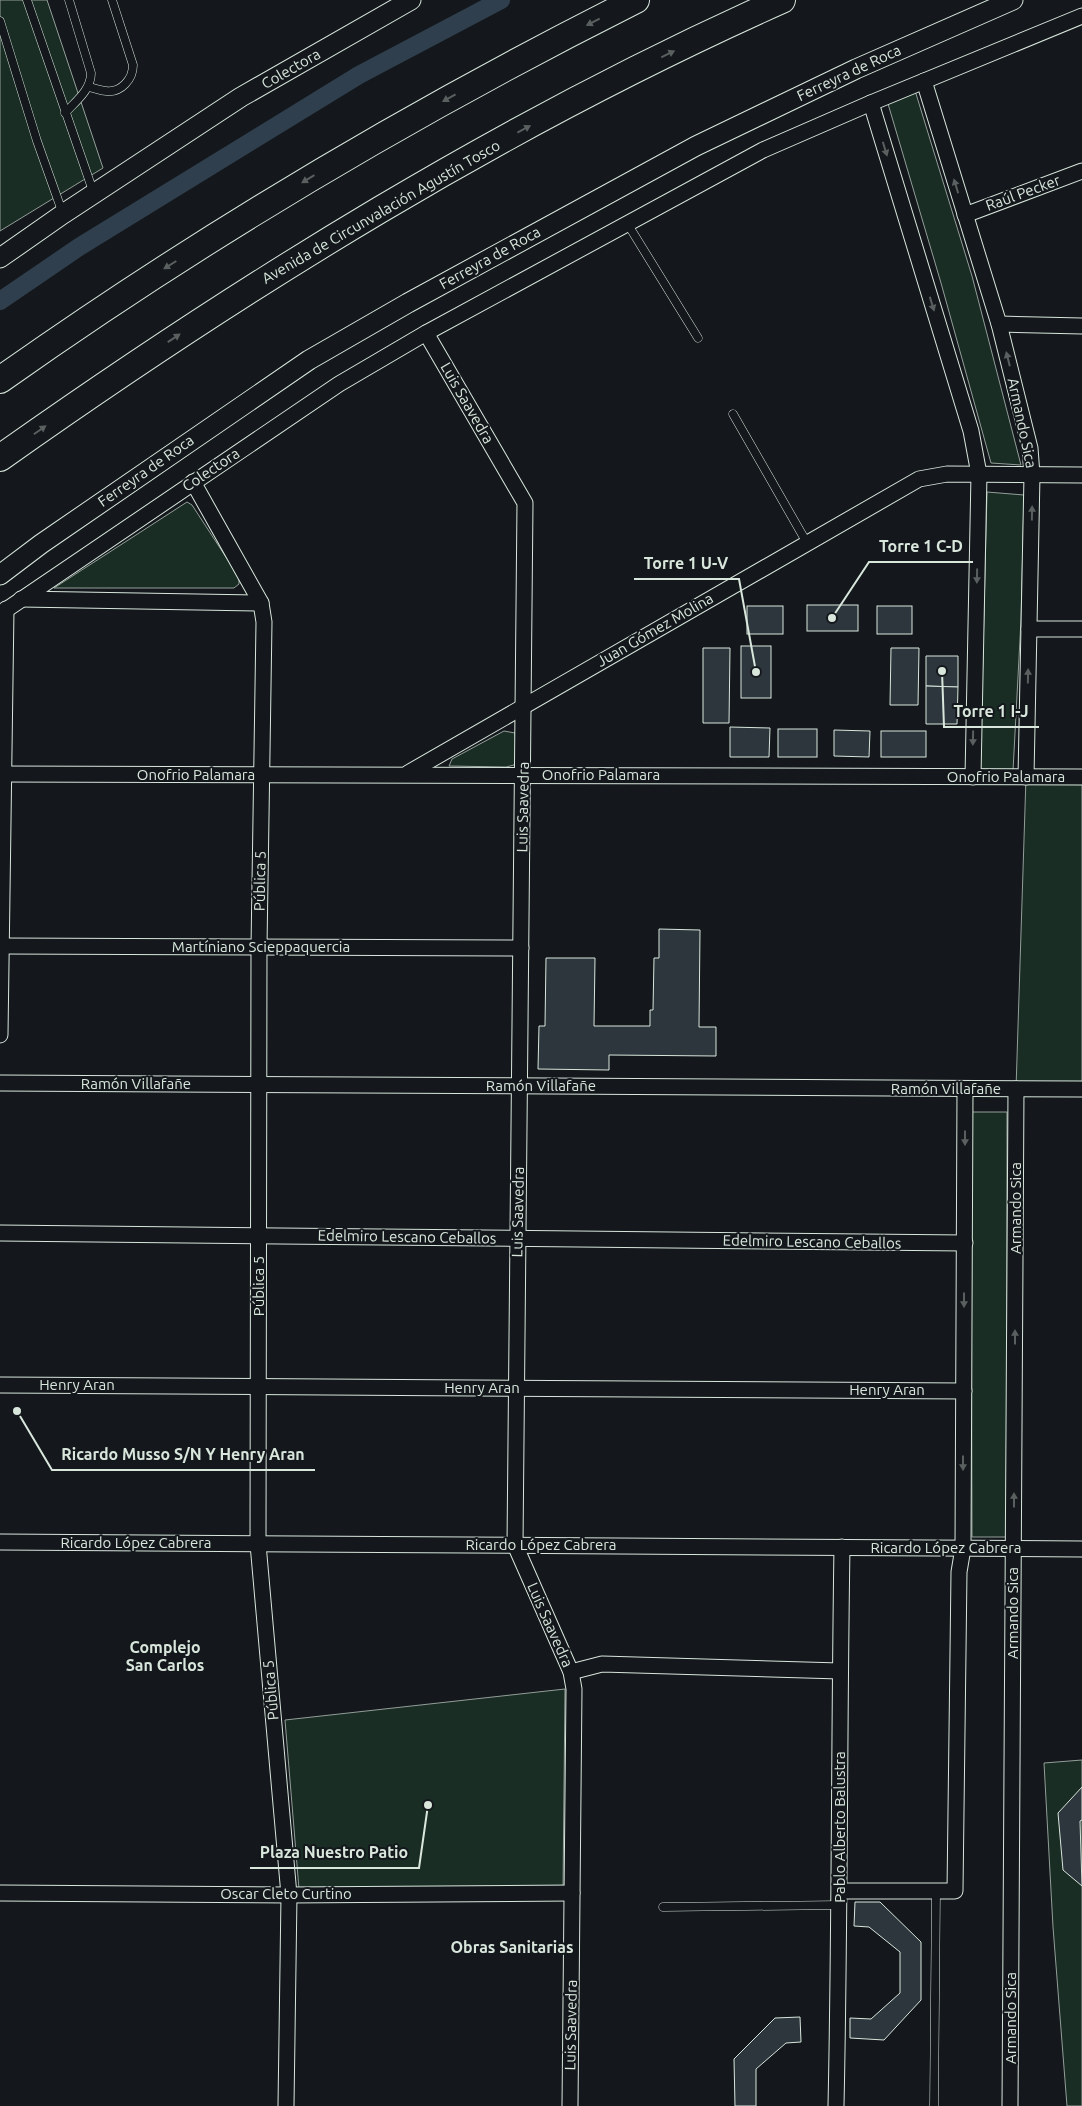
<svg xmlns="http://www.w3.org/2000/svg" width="1082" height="2106" viewBox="0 0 1082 2106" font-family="Ubuntu,sans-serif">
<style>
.green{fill:#1a2d24;stroke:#939e99}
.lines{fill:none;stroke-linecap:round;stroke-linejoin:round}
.canal{stroke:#2f3f4d;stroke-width:18}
.building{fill:#2c363c;stroke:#d8e6dc}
.service-casing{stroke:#d8e6dc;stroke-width:9}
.minor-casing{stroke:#d8e6dc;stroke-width:17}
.tertiary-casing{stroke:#d8e6dc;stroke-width:21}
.motorway-casing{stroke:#d8e6dc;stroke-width:28}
.service{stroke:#14181c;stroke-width:8}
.minor{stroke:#14181c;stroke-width:15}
.tertiary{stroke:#14181c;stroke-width:19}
.motorway{stroke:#14181c;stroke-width:26}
.oneway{fill:#59605f}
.labels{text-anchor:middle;stroke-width:4;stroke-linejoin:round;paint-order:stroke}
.street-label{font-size:15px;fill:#d8e6dc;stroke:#14181c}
.neighbourhood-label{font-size:16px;font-weight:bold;fill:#d8e6dc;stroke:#14181c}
.leader{fill:none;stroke:#d8e6dc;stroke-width:2}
.callout-dot{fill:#d8e6dc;stroke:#14181c;stroke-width:2}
.callout-label{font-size:16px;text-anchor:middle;font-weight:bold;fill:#d8e6dc;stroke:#14181c;stroke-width:4;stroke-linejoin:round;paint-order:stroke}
</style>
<rect width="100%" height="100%" fill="#14181c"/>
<g class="green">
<polygon points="0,0 47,0 103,168 0,231"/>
<polygon points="913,84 972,276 1021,465 991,463 941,283 886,97"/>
<polygon points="987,492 1024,495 1021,620 1013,771 980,772"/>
<polygon points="187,502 192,505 239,577 239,584 234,588 54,588"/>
<polygon points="504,731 515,733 517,757 514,765 506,767 449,766 452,759"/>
<polygon points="1026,777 1082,777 1082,1089 1016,1089"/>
<polygon points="971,1112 1007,1112 1007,1537 972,1537"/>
<polygon points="565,1689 563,1889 299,1889 285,1720"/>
<polygon points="1082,1760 1082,2106 1067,2106 1053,1927 1044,1763"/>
</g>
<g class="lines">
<polyline class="canal" points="0,301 79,247 359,75 501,0"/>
</g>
<g class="building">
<rect x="807" y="605" width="51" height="26"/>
<rect x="747" y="606" width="36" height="28"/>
<rect x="877" y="606" width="35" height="28"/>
<rect x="741" y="646" width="30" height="52"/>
<polygon points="703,648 730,648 729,723 703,723"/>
<polygon points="891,648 919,648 918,705 890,705"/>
<polygon points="926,656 958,656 958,687 926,686"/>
<polygon points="926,686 958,687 957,724 926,724"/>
<polygon points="730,727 770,728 769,757 730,757"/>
<rect x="778" y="729" width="39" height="28"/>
<polygon points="834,730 870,731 869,757 834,756"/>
<rect x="881" y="731" width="45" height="26"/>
<polygon points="659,929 700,930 699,1027 716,1027 716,1056 609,1055 609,1070 538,1069 539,1026 545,1026 546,958 595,958 594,1026 650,1026 650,1010 653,1010 654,958 659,958"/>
<polygon points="1082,1787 1082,1820 1080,1821 1082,1886 1063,1870 1058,1813"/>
<polygon points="855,1902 880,1902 921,1942 921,2000 884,2040 850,2038 850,2018 871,2019 900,1993 900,1952 869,1927 854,1926"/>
<polygon points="800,2017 801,2042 786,2043 756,2069 756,2106 735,2106 734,2059 775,2018"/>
</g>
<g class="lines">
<defs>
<g id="service">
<polyline points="27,0 94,194"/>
<polyline points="0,21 37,141 63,214"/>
<path d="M89,87C94,88 101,91 106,91C121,93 133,79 133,65L112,0"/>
<path d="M65,113C76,101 91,90 91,73L69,0"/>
<polyline points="627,223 698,338"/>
<polyline points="733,414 807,543"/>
<polyline points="663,1907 840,1905"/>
<polyline points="934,2106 936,1891"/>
</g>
<g id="minor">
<polyline points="924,81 999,324 1030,448 1032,475 1026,777"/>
<polyline points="871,103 971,431 979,474 973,777"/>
<polyline points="965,215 1082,171"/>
<polyline points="999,324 1082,326"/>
<polyline points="426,333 525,503 515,1545 571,1672 574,1689 570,2106"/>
<polyline points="193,482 261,603 264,622 259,947 258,1544 289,1895 286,2106"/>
<polyline points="21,599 261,603"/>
<polyline points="0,614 339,384 426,333 763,150 871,103 1082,16"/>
<polyline points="1029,629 1082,629"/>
<polyline points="408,773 919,479 947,474 1082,475"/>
<polyline points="0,774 1082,777"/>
<polyline points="2,946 521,948"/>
<polyline points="0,1035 6,609"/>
<polyline points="0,1083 1082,1089"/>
<polyline points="0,1233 965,1243"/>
<polyline points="0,1385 964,1391"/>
<polyline points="0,1542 1082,1549"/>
<polyline points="571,1672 602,1664 840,1671"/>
<polyline points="840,1891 955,1891 959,1572 963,1548 965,1089"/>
<polyline points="0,1893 289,1895 572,1893"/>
<path d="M836,2106C840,1920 839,1733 842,1547"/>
<polyline points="1010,2106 1016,1089"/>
</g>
<g id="tertiary">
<polyline points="0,258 63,214 241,97 411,0"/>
<polyline points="0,575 41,544 309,360 408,303 696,146 856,69 1013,0"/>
</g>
<g id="motorway">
<path d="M0,380C202,237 415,111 636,0"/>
<path d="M0,458C246,284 506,123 782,0"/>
</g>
</defs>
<use href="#service" class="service-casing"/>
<use href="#minor" class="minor-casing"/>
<use href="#tertiary" class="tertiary-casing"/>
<use href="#motorway" class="motorway-casing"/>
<use href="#service" class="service"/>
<use href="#minor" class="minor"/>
<use href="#tertiary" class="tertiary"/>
<use href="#motorway" class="motorway"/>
</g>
<defs><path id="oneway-solid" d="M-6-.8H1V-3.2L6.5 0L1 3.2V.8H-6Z" transform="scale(1.25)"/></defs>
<g class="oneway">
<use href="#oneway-solid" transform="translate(593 22) rotate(153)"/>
<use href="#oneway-solid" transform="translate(668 54) rotate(-26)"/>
<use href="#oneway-solid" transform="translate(449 98) rotate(151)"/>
<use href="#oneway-solid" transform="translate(524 129) rotate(-28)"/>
<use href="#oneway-solid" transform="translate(885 149) rotate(73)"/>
<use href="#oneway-solid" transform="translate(308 179) rotate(149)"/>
<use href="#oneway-solid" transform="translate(956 186) rotate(-107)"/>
<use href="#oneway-solid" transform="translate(170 265) rotate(148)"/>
<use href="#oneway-solid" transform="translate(932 304) rotate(73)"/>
<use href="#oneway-solid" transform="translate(174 338) rotate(-33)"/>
<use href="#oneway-solid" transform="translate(1008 359) rotate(-104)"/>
<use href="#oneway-solid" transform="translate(40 430) rotate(-35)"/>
<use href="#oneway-solid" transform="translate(1032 513) rotate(-89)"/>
<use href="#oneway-solid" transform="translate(977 576) rotate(91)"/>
<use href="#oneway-solid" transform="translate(1028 676) rotate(-89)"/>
<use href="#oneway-solid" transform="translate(973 738) rotate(91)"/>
<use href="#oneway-solid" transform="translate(965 1138) rotate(90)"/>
<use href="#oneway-solid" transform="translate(964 1300) rotate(90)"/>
<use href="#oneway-solid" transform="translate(1015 1337) rotate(-90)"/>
<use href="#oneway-solid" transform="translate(963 1463) rotate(90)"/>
<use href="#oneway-solid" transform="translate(1014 1500) rotate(-90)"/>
</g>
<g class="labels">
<g class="street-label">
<text transform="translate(291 69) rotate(-30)" y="5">Colectora</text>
<text transform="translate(849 73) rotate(-25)" y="5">Ferreyra de Roca</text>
<text transform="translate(1023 193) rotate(-20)" y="5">Raúl Pecker</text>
<text transform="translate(381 212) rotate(-30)" y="5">Avenida de Circunvalación Agustín Tosco</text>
<text transform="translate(490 258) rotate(-29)" y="5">Ferreyra de Roca</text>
<text transform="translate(467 403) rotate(60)" y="5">Luis Saavedra</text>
<text transform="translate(1022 423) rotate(78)" y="5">Armando Sica</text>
<text transform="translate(211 470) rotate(-34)" y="5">Colectora</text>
<text transform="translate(146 471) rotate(-35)" y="5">Ferreyra de Roca</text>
<text transform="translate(655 630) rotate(-30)" y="5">Juan Gómez Molina</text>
<text x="196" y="780">Onofrio Palamara</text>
<text x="601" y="780">Onofrio Palamara</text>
<text x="1006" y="782">Onofrio Palamara</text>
<text transform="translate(523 807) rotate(-89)" y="5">Luis Saavedra</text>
<text transform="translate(260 881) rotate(-89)" y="5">Pública 5</text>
<text x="261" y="952">Martíniano Scieppaquercia</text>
<text x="136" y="1089">Ramón Villafañe</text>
<text x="541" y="1091">Ramón Villafañe</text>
<text x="946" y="1094">Ramón Villafañe</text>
<text transform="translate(1016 1208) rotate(-90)" y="5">Armando Sica</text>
<text transform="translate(518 1212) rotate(-89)" y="5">Luis Saavedra</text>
<text transform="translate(407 1237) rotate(1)" y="5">Edelmiro Lescano Ceballos</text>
<text transform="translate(812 1242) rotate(1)" y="5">Edelmiro Lescano Ceballos</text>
<text transform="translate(259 1286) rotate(-90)" y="5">Pública 5</text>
<text x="77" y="1390">Henry Aran</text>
<text x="482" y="1393">Henry Aran</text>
<text x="887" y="1395">Henry Aran</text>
<text x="136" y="1548">Ricardo López Cabrera</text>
<text x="541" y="1550">Ricardo López Cabrera</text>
<text x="946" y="1553">Ricardo López Cabrera</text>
<text transform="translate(1013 1613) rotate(-90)" y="5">Armando Sica</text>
<text transform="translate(550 1625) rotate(66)" y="5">Luis Saavedra</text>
<text transform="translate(271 1690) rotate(-95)" y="5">Pública 5</text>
<text transform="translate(840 1827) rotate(-90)" y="5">Pablo Alberto Balustra</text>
<text x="286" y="1899">Oscar Cleto Curtino</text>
<text transform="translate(1011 2018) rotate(-90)" y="5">Armando Sica</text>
<text transform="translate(571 2025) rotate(-89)" y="5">Luis Saavedra</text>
</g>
<g class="neighbourhood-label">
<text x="165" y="1653">Complejo<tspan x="165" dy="18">San Carlos</tspan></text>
<text x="512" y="1953">Obras Sanitarias</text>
</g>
</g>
<path class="leader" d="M832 618L869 562H973M756 672L739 579H634M942 671L944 727H1039M17 1411L52 1470H315M428 1805L419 1868H250"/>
<g class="callout-dot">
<circle cx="832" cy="618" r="5"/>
<circle cx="756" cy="672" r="5"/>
<circle cx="942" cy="671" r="5"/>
<circle cx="17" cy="1411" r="5"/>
<circle cx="428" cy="1805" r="5"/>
</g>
<g class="callout-label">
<text x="921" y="552">Torre 1 C-D</text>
<text x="686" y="569">Torre 1 U-V</text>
<text x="991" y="717">Torre 1 I-J</text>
<text x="183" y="1460">Ricardo Musso S/N Y Henry Aran</text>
<text x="334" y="1858">Plaza Nuestro Patio</text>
</g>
</svg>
